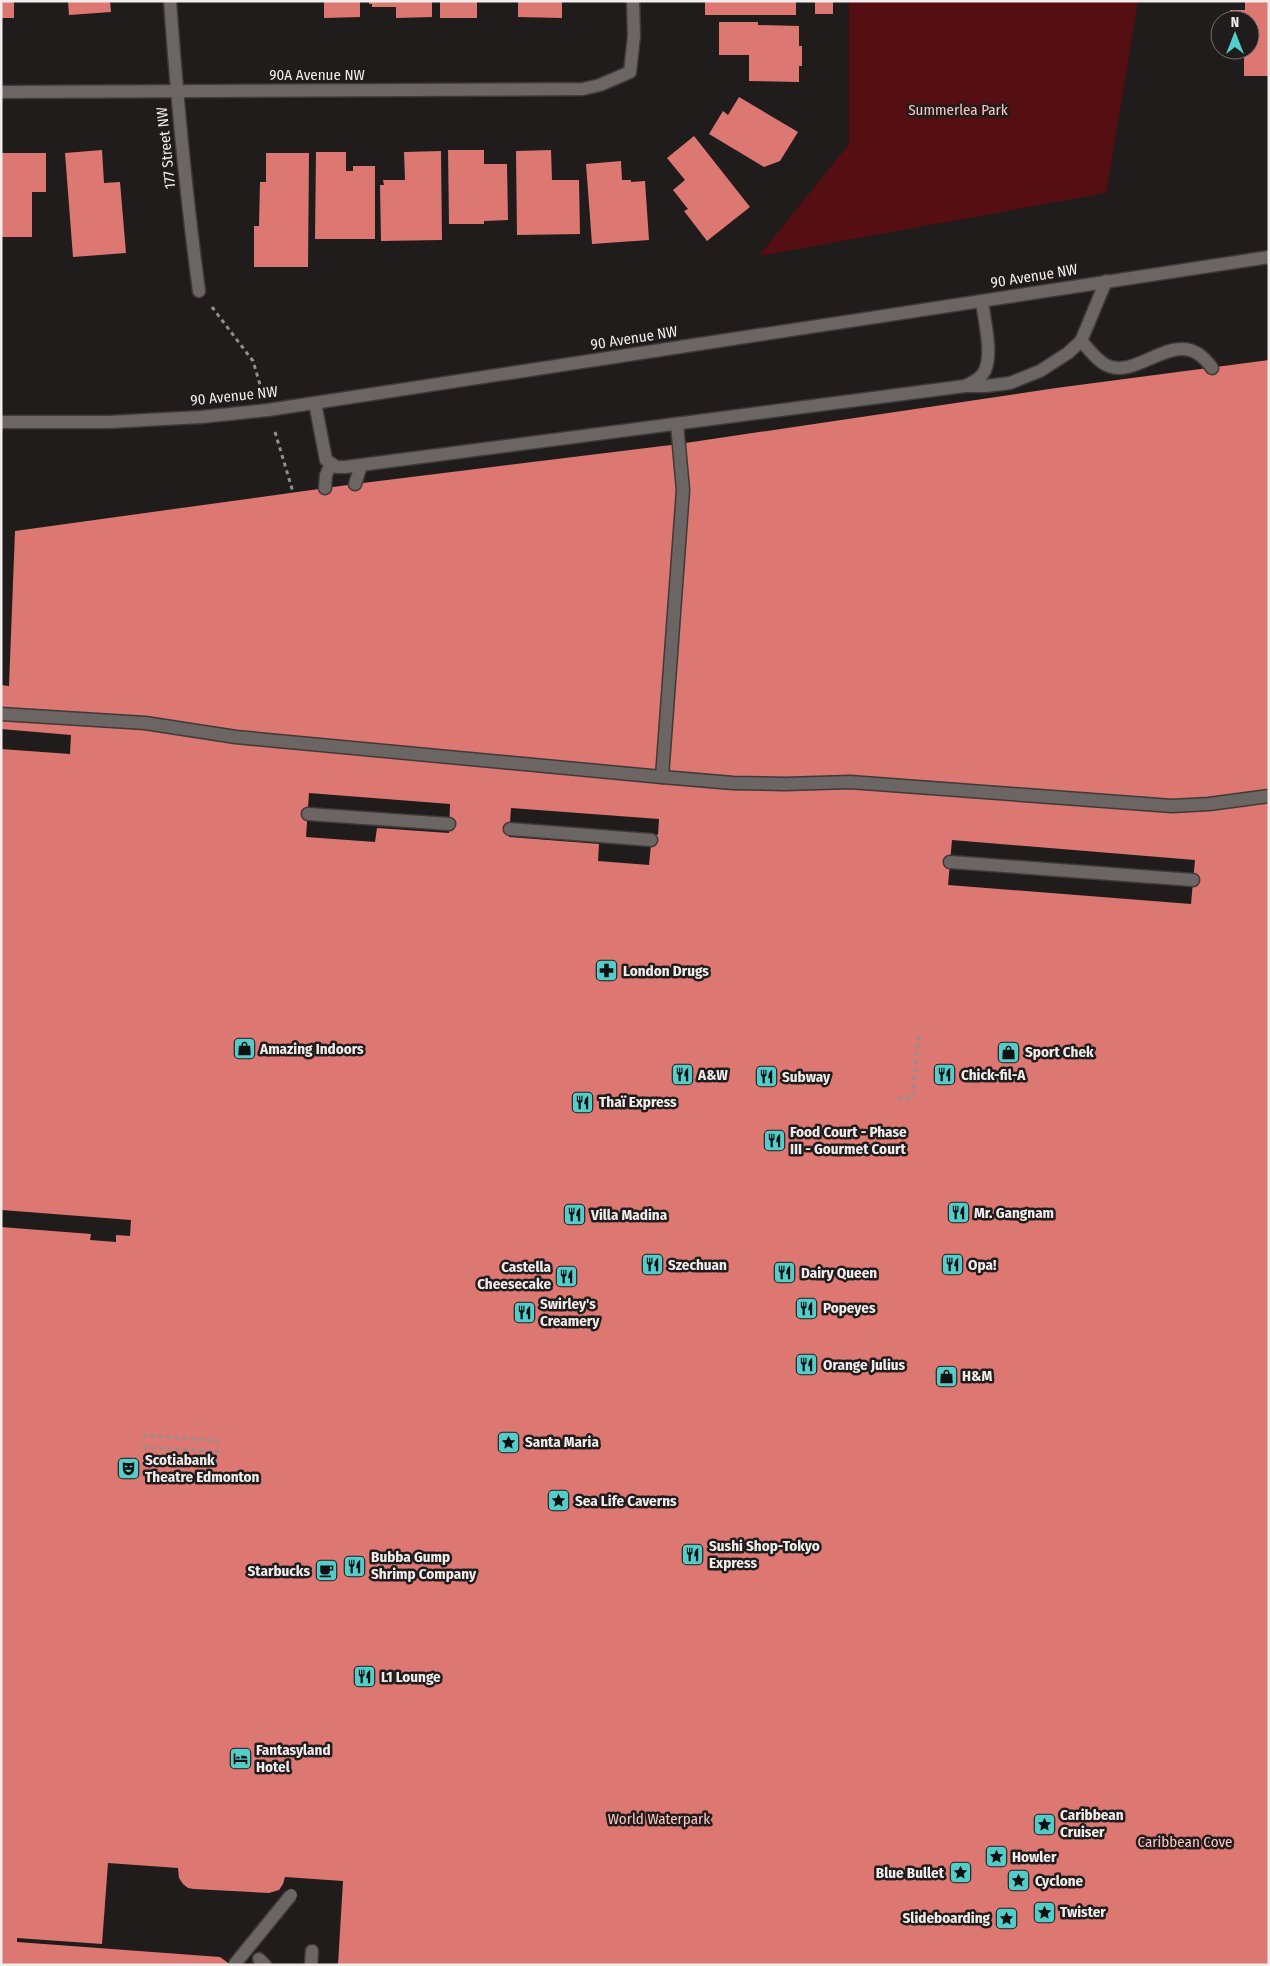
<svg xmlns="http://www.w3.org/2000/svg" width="1270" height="1966" viewBox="0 0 1270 1966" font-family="'Fira Sans Condensed',sans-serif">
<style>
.green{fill:#550f12}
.building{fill:#dd7772;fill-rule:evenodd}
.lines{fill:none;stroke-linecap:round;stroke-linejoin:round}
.service-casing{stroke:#3e3a39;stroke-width:15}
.minor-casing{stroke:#3e3a39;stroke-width:15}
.tertiary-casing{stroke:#3e3a39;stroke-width:15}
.path{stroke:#938f8f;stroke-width:3;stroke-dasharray:4 4;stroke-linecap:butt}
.service{stroke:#6b6564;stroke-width:12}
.minor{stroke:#6b6564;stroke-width:12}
.tertiary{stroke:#6b6564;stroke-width:12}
.service-bridge-casing{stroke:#3e3a39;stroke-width:15;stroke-linecap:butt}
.service-bridge{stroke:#6b6564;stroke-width:12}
.labels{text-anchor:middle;stroke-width:5;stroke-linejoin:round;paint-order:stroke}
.street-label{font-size:15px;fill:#f1eded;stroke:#211c1c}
.park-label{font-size:15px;fill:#fcc5c1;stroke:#211c1c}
.poi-label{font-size:15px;font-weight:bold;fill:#f1eded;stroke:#211c1c;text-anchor:start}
</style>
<rect width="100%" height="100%" fill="#211c1c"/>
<polygon class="green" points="849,1 1138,1 1106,193 759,256 849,144"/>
<g class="building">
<rect x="1" y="1" width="13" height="17"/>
<polygon points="68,1 110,1 111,12 69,15"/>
<polygon points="324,1 360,1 360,17 324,18"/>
<polygon points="369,1 432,1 432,17 396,18 396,7 372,7 372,4 369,4"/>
<rect x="440" y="1" width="37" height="17"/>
<polygon points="518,1 562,1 562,18 518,17"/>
<rect x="705" y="1" width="91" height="14"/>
<rect x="815" y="1" width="18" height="13"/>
<polygon points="1245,1 1269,1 1269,76 1244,76 1244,50 1250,50 1250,20 1230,20 1230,10 1245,10"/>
<polygon points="719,22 758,22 758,25 799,26 799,46 802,46 802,66 799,66 799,82 749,81 749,55 719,55"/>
<polygon points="739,97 798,132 780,161 764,167 709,134 723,111 728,115"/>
<polygon points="694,136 750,207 707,241 684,211 688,209 673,190 685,180 667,158"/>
<polygon points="102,150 104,183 120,182 126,253 73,257 65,153"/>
<polygon points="448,150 484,150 484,164 507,164 508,220 484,221 484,224 449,224"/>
<polygon points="551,150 552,180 579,180 580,234 517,235 516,151"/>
<polygon points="441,151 442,240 381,241 380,185 384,185 383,180 405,180 404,152"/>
<polygon points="316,152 346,152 346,171 353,171 353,166 375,166 375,239 315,239"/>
<polygon points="1,153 46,153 46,192 32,192 32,237 1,237"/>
<polygon points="266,153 309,153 308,267 254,267 254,226 259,226 260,182 266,182"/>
<polygon points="621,161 622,180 631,180 631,182 645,181 649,240 592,244 586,164"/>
<path d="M1269,360V1965H338L343,1881L285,1877L283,1884L279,1890L269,1893L194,1889L188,1888L183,1884L179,1878L178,1868L108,1863L102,1944L17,1938V1942L220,1957L231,1965H1V1227L91,1234L90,1240L116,1242V1235L130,1236L131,1220L2,1210L1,749L70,754L71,735L1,729V685L9,686L15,531L355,484L679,444L1056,388ZM309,793L450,804L449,833L377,828L375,842L306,837ZM511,808L659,819L658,835L652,834L649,865L598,861L599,844L509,837ZM952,840L1195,860L1191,904L948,885Z"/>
</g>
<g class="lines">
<defs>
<g id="service">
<path d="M1081,341C1089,349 1096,360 1106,365C1140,382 1179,319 1212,368"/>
<path d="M965,386C971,383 978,380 982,375C995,360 984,320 982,301"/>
<polyline points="315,403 326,460 337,467 345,467 965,386 986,386 1010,383 1040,371 1068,353 1081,341 1106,281"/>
<polyline points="677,424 683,490 662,777 733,783 785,784 850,782 1172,806 1209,804 1269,796"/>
<polyline points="355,484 361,466"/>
<polyline points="325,488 326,475 331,464"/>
<polyline points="1,714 145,723 236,737 662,777"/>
<polyline points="308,814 449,824"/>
<polyline points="510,829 651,840"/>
<polyline points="950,862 1193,880"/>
<polyline points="259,1959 265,1965"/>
<polyline points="311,1965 312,1951"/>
</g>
<g id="minor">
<path d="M170,1C177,98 186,195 199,291"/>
<polyline points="1,92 583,89 600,85 630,72 634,36 633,1"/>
</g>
<polyline id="tertiary" points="1,422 109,422 201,417 268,410 1269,257"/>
</defs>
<use href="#service" class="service-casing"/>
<use href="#minor" class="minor-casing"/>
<use href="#tertiary" class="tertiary-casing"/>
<g class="path">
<polyline points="212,307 253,361 261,388"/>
<polyline points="275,432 293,492"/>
<polyline points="899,1098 912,1099 919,1032"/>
<polyline points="143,1435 221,1441"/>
<polyline points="143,1447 219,1452"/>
<polyline points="143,1457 218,1462"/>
</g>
<use href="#service" class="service"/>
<use href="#minor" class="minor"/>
<use href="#tertiary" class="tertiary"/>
<defs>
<polyline id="service-bridge" points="234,1965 291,1895"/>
</defs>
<use href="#service-bridge" class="service-bridge-casing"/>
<use href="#service-bridge" class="service-bridge"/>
</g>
<defs>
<symbol id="pharmacy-square" viewBox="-11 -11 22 22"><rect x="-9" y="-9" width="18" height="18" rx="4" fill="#53cdca" stroke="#211c1c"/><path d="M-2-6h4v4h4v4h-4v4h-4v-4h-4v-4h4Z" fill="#111"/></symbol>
<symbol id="shop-square" viewBox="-11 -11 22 22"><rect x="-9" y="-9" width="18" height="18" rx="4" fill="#53cdca" stroke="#211c1c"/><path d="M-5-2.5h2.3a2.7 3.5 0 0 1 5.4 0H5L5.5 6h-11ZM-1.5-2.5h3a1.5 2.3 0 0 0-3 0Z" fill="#111"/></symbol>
<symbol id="restaurant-square" viewBox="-11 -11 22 22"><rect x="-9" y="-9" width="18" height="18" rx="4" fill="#53cdca" stroke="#211c1c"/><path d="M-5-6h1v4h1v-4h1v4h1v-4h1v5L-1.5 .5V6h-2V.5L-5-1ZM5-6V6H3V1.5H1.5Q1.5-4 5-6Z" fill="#111"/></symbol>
<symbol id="sight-square" viewBox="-11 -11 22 22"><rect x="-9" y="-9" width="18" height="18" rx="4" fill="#53cdca" stroke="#211c1c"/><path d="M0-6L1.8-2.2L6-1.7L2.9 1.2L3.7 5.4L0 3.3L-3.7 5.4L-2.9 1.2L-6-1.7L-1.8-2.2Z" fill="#111"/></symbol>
<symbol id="theatre-square" viewBox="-11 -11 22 22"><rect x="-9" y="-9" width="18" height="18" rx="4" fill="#53cdca" stroke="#211c1c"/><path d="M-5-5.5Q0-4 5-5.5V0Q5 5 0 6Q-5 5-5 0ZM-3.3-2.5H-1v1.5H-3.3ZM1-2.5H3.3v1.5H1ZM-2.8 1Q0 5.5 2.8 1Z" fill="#111"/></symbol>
<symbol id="cafe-square" viewBox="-11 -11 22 22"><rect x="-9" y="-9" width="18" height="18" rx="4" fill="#53cdca" stroke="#211c1c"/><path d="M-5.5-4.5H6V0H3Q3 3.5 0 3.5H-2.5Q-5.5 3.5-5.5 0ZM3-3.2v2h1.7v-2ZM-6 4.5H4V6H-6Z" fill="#111"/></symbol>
<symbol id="hotel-square" viewBox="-11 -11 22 22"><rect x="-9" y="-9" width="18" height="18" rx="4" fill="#53cdca" stroke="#211c1c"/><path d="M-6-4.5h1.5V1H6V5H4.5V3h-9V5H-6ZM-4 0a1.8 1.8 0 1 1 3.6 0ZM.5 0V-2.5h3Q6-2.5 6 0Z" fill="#111"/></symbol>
</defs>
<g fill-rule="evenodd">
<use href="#pharmacy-square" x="594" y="958" width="25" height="25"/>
<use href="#shop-square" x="232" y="1036" width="25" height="25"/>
<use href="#shop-square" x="996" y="1040" width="25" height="25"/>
<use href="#restaurant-square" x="670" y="1062" width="25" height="25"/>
<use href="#restaurant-square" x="932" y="1062" width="25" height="25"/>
<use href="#restaurant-square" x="754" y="1064" width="25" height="25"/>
<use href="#restaurant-square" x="570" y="1090" width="25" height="25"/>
<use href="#restaurant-square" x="762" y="1128" width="25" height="25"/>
<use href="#restaurant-square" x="946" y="1200" width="25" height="25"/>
<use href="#restaurant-square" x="562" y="1202" width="25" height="25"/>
<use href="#restaurant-square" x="640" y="1252" width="25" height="25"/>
<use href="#restaurant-square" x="940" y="1252" width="25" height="25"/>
<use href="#restaurant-square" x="772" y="1260" width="25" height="25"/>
<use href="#restaurant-square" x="554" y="1264" width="25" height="25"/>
<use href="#restaurant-square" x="794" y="1296" width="25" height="25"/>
<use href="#restaurant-square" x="512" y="1300" width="25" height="25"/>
<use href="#restaurant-square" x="794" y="1352" width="25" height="25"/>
<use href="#shop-square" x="934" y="1364" width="25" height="25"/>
<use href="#sight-square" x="496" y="1430" width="25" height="25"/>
<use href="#theatre-square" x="116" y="1456" width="25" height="25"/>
<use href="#sight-square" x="546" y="1488" width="25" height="25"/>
<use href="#restaurant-square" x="680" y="1542" width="25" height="25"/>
<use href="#restaurant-square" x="342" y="1554" width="25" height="25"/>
<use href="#cafe-square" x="314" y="1558" width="25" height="25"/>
<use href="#restaurant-square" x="352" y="1664" width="25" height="25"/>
<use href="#hotel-square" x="228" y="1746" width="25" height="25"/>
<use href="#sight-square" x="1032" y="1812" width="25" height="25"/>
<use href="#sight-square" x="984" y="1844" width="25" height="25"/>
<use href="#sight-square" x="948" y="1860" width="25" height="25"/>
<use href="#sight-square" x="1006" y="1868" width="25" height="25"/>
<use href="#sight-square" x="1032" y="1900" width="25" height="25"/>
<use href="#sight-square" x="994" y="1906" width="25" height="25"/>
</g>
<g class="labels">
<g class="street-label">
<text x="317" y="80">90A Avenue NW</text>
<text transform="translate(166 148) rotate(-96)" y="5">177 Street NW</text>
<text transform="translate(1034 276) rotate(-9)" y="5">90 Avenue NW</text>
<text transform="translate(634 338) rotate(-9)" y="5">90 Avenue NW</text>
<text transform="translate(234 396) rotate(-6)" y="5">90 Avenue NW</text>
</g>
<g class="park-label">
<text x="958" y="115">Summerlea Park</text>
<text x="659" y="1824">World Waterpark</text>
<text x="1185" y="1847">Caribbean Cove</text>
</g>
<g class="poi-label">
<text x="623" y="976">London Drugs</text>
<text x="260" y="1054">Amazing Indoors</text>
<text x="1025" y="1057">Sport Chek</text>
<text x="698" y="1080">A&amp;W</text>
<text x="961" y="1080">Chick-fil-A</text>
<text x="782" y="1082">Subway</text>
<text x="599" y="1107">Thaï Express</text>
<text x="790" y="1137">Food Court - Phase<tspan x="790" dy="17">III - Gourmet Court</tspan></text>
<text x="974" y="1218">Mr. Gangnam</text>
<text x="591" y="1220">Villa Madina</text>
<text x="668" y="1270">Szechuan</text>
<text x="968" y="1270">Opa!</text>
<text x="551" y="1272" text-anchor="end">Castella<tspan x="551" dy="17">Cheesecake</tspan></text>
<text x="801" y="1278">Dairy Queen</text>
<text x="540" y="1309">Swirley's<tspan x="540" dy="17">Creamery</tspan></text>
<text x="823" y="1313">Popeyes</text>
<text x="823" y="1370">Orange Julius</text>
<text x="962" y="1381">H&amp;M</text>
<text x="525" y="1447">Santa Maria</text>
<text x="145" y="1465">Scotiabank<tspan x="145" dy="17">Theatre Edmonton</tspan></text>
<text x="575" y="1506">Sea Life Caverns</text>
<text x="709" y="1551">Sushi Shop-Tokyo<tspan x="709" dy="17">Express</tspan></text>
<text x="371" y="1562">Bubba Gump<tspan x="371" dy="17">Shrimp Company</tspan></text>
<text x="310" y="1576" text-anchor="end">Starbucks</text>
<text x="381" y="1682">L1 Lounge</text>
<text x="256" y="1755">Fantasyland<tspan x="256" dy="17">Hotel</tspan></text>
<text x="1060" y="1820">Caribbean<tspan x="1060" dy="17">Cruiser</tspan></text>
<text x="1012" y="1862">Howler</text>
<text x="944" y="1878" text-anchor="end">Blue Bullet</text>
<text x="1035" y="1886">Cyclone</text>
<text x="1060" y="1917">Twister</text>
<text x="990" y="1923" text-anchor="end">Slideboarding</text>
</g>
</g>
<rect width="1270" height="1966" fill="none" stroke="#f1eded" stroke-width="5"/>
<g transform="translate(1235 35)"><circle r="24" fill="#211c1c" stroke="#747070"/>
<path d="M0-4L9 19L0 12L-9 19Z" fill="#53cdca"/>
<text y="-8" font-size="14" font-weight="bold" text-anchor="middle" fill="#f1eded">N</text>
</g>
</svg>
